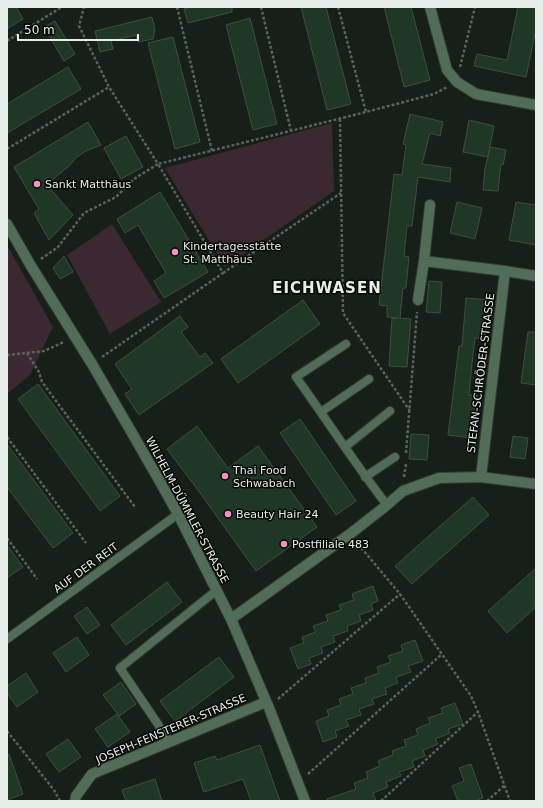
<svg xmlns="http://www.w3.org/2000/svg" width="543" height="808" font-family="'DejaVu Sans',sans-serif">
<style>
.green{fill:#3c2831}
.building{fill:#1e3825;stroke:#414c44}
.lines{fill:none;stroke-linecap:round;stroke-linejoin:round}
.lane-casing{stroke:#333c35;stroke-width:10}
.street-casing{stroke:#333c35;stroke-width:12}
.path{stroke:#59615b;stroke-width:2.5;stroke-dasharray:3 2;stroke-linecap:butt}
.lane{stroke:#516d58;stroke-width:8}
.street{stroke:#516d58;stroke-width:10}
.poi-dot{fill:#fb8fc5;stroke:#050805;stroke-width:1.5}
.labels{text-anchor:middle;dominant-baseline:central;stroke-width:3;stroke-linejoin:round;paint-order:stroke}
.poi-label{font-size:11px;fill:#e7ede8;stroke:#050805;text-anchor:start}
.street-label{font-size:11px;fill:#e7ede8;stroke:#050805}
.district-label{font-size:15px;font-weight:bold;letter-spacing:1px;fill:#e7ede8;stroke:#050805}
</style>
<rect width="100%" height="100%" fill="#161f18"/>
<path class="green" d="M332 123 334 191 225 267 165 168Z
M112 224 161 302 110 334 67 255Z
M7 245 53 327 30 375 7 394Z"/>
<path class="building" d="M7 7H16L23 19 7 29Z
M191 7H232V12L188 23 184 9Z
M301 7H326L351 104 327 110Z
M384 7H411L430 80 404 87Z
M518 7H536V29L526 77 474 66 477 54 507 60Z
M152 17 155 30 153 39 138 42 136 35 111 41 113 49 100 52 95 31Z
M250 18 277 124 253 130 226 25Z
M55 21 75 54 64 61 44 27Z
M173 37 200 142 175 149 148 43Z
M68 67 81 89 7 133V104Z
M410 114 443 122 440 136 430 133 422 164 451 168 450 182 418 177 412 226H407L404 256 409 257 406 288H403L400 318 411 319 407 367 389 366 392 318H398L387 317V306L379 305 394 174 402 175 406 145 403 144Z
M469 120 494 126 488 156 490 147 506 150 503 165 501 164 498 191 483 190 485 168 488 157 463 152Z
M88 122 101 145 86 151 77 157 68 167 59 174 47 185 73 215 49 240 34 213 39 209 14 167Z
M126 136 143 167 121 179 104 148Z
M160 192 208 272 164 298 154 281 166 273 138 225 125 233 117 219Z
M457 202 482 208 475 239 450 233Z
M516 202 536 205V245L509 240Z
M64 256 73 272 60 279 53 268Z
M429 281 442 282 440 313 426 312Z
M466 298 489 300 485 339 475 338 472 363 469 395H477L472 438 448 435 459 346H462Z
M303 300 320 324 238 383 221 359Z
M180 316 188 327 181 332 200 357 205 353 213 363 139 415 125 394 132 389 115 364Z
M528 332H536V385L521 383Z
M38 384 120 496 100 511 18 399Z
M300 419 356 501 336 515 280 433Z
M197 426 228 468 258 446 317 527 256 571 198 490 167 449Z
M411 434 429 435 427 460 409 459Z
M513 436 528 438 525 459 510 457Z
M7 444 73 533 53 548 7 487Z
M473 497 489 515 412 584 395 566Z
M7 545 23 567 7 578Z
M536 568V607L507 633 488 611Z
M167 582 182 602 126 645 111 625Z
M373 586 378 601 371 604 373 610 359 615 361 621 347 626 348 631 333 636 335 642 321 647 323 653 309 658 311 664 298 669 290 648 304 643 302 637 316 632 313 626 328 621 326 615 341 610 339 605 354 600 352 594Z
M87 607 100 625 87 634 74 616Z
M77 637 89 655 66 672 53 653Z
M415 640 423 661 408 666 411 672 396 677 398 683 385 688 387 694 372 699 374 704 359 709 361 715 346 720 349 726 335 731 337 737 323 742 316 721 329 716 327 710 341 705 339 699 353 694 351 688 366 683 365 678 379 673 377 667 391 662 388 656 403 651 401 645Z
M219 657 234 677 175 721 160 701Z
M26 673 38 692 17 707 7 693V686Z
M121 682 136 704 119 716 103 695Z
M455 703 463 724 448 729 450 733 435 739 438 744 423 750 425 756 412 761 414 767 399 772 401 776 386 782 388 787 373 793 376 801H327V799L356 789 354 783 368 778 366 772 380 766 378 761 393 755 392 751 406 746 404 740 418 735 416 729 430 723 428 718 443 713 441 708Z
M117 714 130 732 108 747 95 729Z
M68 739 81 757 59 772 46 754Z
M260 745 280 801H251L243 779 204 792 194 763 215 756 217 760Z
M7 754H9L23 794 7 800Z
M471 764 483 798 475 801H458L452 786 464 781 459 768Z
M155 779 162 801H126L122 790Z"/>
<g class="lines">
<g class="lane-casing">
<path id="lane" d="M346 344 296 377C327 420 355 464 387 505
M321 412 369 379
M345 447 390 411
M365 477 395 457
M7 639 178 514
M170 742 120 668 217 590"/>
</g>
<g class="street-casing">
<path id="street" d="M430 7 447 70 457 82 476 94 536 105
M7 224 31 266 92 364 132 433 163 487 178 514 231 619 269 708 305 801
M424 261 505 271 536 276
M418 300 424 261 430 205
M481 477 505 271
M231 619 350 534 387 505 403 491 439 478 481 477 536 484
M75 801 76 796 92 774 266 702"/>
</g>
<path class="path" d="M177 7 212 151
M261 7 291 131
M338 7 366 112
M7 41 62 7
M460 67 475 7
M340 119 343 313 410 411
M7 149 109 87
M41 259 58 247 84 213 116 197 134 179 158 164 109 87 79 26 84 7
M223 273 341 193
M27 353 39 372 42 382 135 507
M7 355 44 351 64 342
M102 357 223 273 158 164 366 112 434 94 447 87
M7 437 86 543
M406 453 417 312
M404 477 406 464
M7 538 37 579
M358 544 400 594 471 696 478 712 510 801
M278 699 400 594
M7 731 54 790 60 801
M308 774 442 654
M381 801 478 712
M487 801 505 785"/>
<use href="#lane" class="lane"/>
<use href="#street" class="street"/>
</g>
<g class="poi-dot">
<circle cx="37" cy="184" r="4"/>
<circle cx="175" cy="252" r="4"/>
<circle cx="225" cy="476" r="4"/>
<circle cx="228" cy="514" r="4"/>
<circle cx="284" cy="544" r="4"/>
</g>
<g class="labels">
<g class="poi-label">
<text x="45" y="184">Sankt Matthäus</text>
<text x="183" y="246">Kindertagesstätte<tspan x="183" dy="13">St. Matthäus</tspan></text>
<text x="233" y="470">Thai Food<tspan x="233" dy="13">Schwabach</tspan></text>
<text x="236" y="514">Beauty Hair 24</text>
<text x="292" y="544">Postfiliale 483</text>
</g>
<g class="street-label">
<text transform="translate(481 373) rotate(-83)">STEFAN-SCHRÖDER-STRASSE</text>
<text transform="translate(187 510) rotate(62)">WILHELM-DÜMMLER-STRASSE</text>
<text transform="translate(86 568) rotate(-36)">AUF DER REIT</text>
<text transform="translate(171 729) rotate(-23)">JOSEPH-FENSTERER-STRASSE</text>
</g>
<g class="district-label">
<text x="327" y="288">EICHWASEN</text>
</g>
</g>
<rect width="543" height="808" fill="none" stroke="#e7ede8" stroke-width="16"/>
<path d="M18 34v6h120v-6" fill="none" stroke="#e7ede8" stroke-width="2"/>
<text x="24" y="34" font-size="12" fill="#e7ede8" stroke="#050805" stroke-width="3" paint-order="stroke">50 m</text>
</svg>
